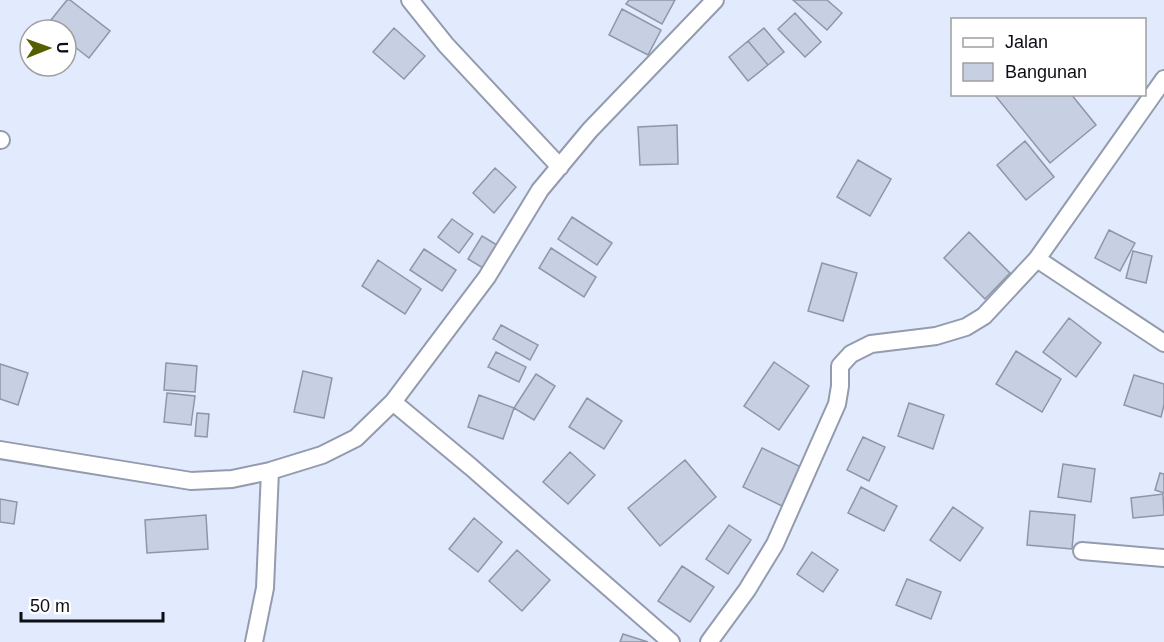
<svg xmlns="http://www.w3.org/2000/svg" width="1164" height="642" font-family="Helvetica,sans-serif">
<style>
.building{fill:#c7cfe3;stroke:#8e96a8;stroke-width:1.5}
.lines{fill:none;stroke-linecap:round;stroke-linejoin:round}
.minor-casing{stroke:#949bae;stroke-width:20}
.minor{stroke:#fff;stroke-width:16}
</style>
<rect width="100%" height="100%" fill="#e2ebfe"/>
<path class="building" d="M67 0H70L110 31 89 58 66 40V30H53L47 25Z
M629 0H675L662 24 626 4Z
M793 0H827L842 13 827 30Z
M622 9 661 30 648 55 609 35Z
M795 13 821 42 805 57 778 29Z
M394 28 425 56 404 79 373 52Z
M764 28 784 52 768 65 748 41Z
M748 41 768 65 748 81 729 57Z
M994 94H1071L1096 125 1050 163Z
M677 125 678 164 640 165 638 127Z
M1025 141 1054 177 1026 200 997 165Z
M858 160 891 179 870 216 837 197Z
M495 168 516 187 494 213 473 193Z
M572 217 612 243 597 265 558 239Z
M452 219 473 234 459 253 438 237Z
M1109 230 1135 243 1120 271 1095 258Z
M969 232 1010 273 985 299 944 258Z
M482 236 502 248 488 271 468 259Z
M551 248 596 277 584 297 539 268Z
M424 249 456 270 442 291 410 270Z
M1133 251 1152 256 1146 283 1126 278Z
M378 260 421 289 405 314 362 286Z
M822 263 857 273 843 321 808 311Z
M1069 318 1101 343 1076 377 1043 352Z
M501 325 538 345 530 360 493 339Z
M1016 351 1061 379 1042 412 996 384Z
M496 352 526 367 519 382 488 367Z
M774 362 809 386 779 430 744 406Z
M166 363 197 366 195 392 164 390Z
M0 364 28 373 18 405 0 399Z
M303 371 332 378 324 418 294 412Z
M536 374 555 386 534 420 514 408Z
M1134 375 1164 384V405L1161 417 1124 405Z
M167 393 195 396 191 425 164 422Z
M479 395 514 408 503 439 468 427Z
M587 398 622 421 604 449 569 427Z
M909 403 944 415 933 449 898 436Z
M197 413 209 414 207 437 195 436Z
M863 437 885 447 869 481 847 470Z
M762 448 801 467 782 506 743 487Z
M570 452 595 475 568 504 543 482Z
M685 460 716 497 660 546 628 508Z
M1063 464 1095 469 1091 502 1058 497Z
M1160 473 1164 474V493L1155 490Z
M861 487 897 506 884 531 848 513Z
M1163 494 1164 515 1133 518 1131 498Z
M0 499 17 502 14 524 0 522Z
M953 507 983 528 960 561 930 540Z
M1030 511 1075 515 1072 549 1027 545Z
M206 515 208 549 147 553 145 520Z
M474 518 502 542 478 572 449 549Z
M729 525 751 540 728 574 706 559Z
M517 550 550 580 522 611 489 581Z
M812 552 838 570 823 592 797 574Z
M682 566 714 587 690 622 658 601Z
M907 579 941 592 931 619 896 605Z
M623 634 648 642H620Z"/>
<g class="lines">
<g class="minor-casing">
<path id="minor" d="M410 0 446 45 560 167
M0 140H1
M1037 259 1164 343
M393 402 471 467 671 642
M0 450 191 481 232 479 270 471 322 455 356 438 393 402 487 277 540 190 590 130 715 0
M1082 551 1164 558
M254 642 265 588 270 471
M709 642 747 590 775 544 837 404 840 386V366L851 354 871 344 936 336 966 327 984 316 1037 259 1164 79"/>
</g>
<use href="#minor" class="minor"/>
</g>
<rect x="951" y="18" width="195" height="78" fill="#ffffff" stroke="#9e9fa1" stroke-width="1.5"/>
<rect x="963" y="38" width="30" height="9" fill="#ffffff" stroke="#9e9fa1" stroke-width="1.5"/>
<text x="1005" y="48" font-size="18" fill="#0c0e15">Jalan</text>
<rect x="963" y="63" width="30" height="18" fill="#c7cfe3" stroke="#9e9fa1" stroke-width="1.5"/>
<text x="1005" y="78" font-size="18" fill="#0c0e15">Bangunan</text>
<g transform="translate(48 48) rotate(89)"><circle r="28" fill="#ffffff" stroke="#9e9fa1" stroke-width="1.5"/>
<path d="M0-4.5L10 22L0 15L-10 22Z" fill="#545f00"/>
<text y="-9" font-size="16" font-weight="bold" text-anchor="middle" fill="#0c0e15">U</text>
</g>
<path d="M21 612v9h142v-9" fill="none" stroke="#0c0e15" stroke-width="3"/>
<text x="30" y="612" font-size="18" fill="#0c0e15" stroke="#ffffff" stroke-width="4.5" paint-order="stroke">50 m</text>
</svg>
